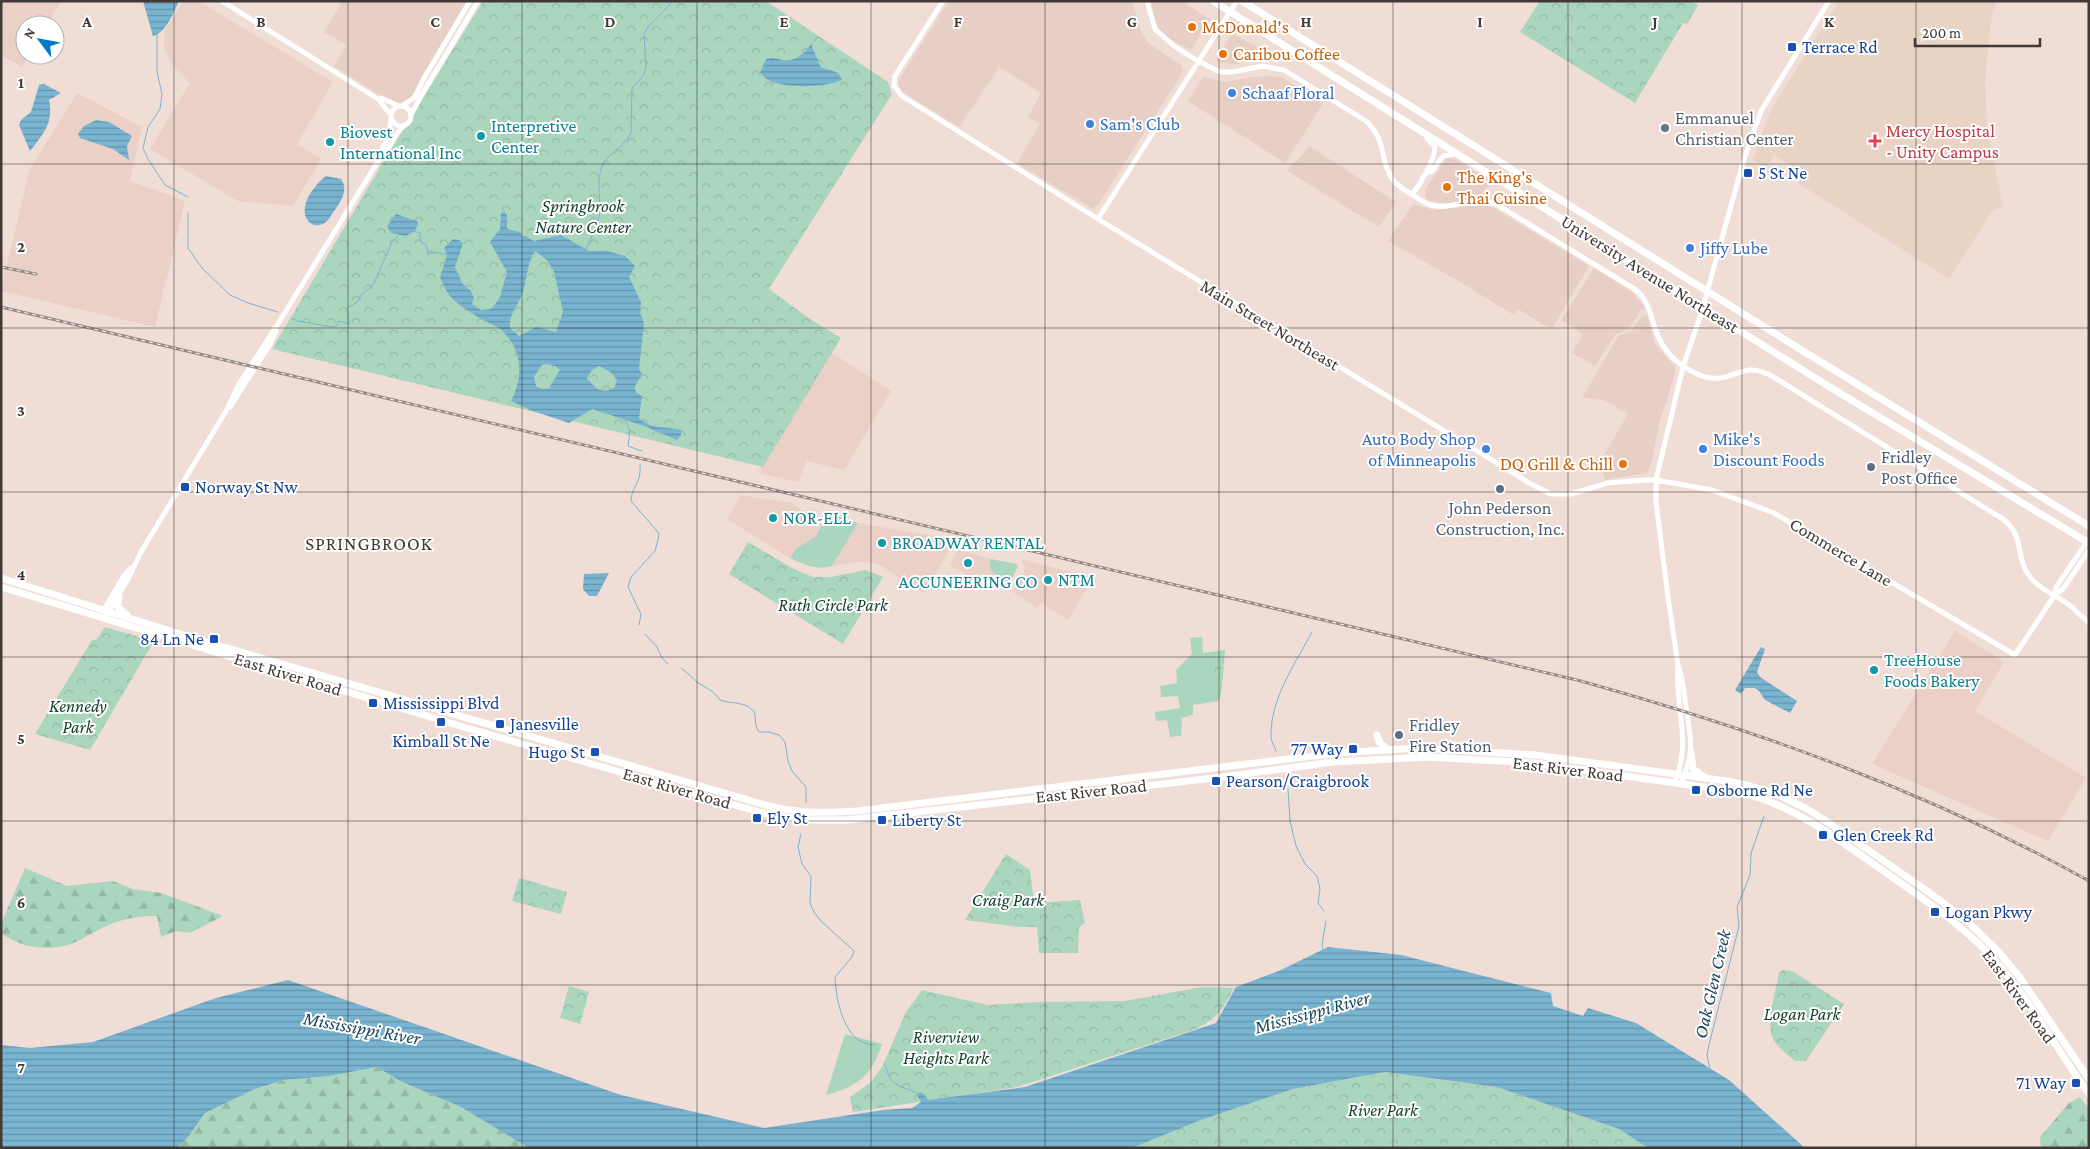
<svg xmlns="http://www.w3.org/2000/svg" width="2090" height="1149" font-family="'Crimson Pro',serif">
<style>
.commercial{fill:#e7cfc5}
.built{fill:#ead0c6}
.medical{fill:#e8d3c5}
.grass{fill:#abd6be}
.forest{fill:url(#forest-firs)}
.park{fill:url(#park-crowns)}
.water{fill:url(#water-rules);fill-rule:evenodd}
.lines{fill:none;stroke-linecap:round;stroke-linejoin:round}
.stream{stroke:#79b4d0;stroke-width:1}
.minor{stroke:#fff;stroke-width:5}
.major{stroke:#fff;stroke-width:7}
.rail-casing{stroke:#978a85;stroke-width:3}
.rail{stroke:#fff;stroke-width:1;stroke-dasharray:4;stroke-linecap:butt}
.grid{fill:none;stroke:#403936;stroke-width:1;stroke-opacity:0.55}
.food-dot{fill:#e8710a;stroke:#fff;stroke-width:2}
.transit-dot{fill:#1a4fb4;stroke:#fff;stroke-width:2}
.shop-dot{fill:#3f7fe0;stroke:#fff;stroke-width:2}
.worship-dot{fill:#6b7280;stroke:#fff;stroke-width:2}
.culture-dot{fill:#0f9aa8;stroke:#fff;stroke-width:2}
.health-dot{fill:#e0444e;stroke:#fff;stroke-width:2}
.service-dot{fill:#5c6f8a;stroke:#fff;stroke-width:2}
.labels{text-anchor:middle;dominant-baseline:central;stroke-width:4;stroke-linejoin:round;paint-order:stroke}
.food-label{font-size:18px;fill:#c56008;stroke:#fff;text-anchor:start}
.transit-label{font-size:18px;fill:#164399;stroke:#fff;text-anchor:start}
.shop-label{font-size:18px;fill:#366cbe;stroke:#fff;text-anchor:start}
.worship-label{font-size:18px;fill:#5b616d;stroke:#fff;text-anchor:start}
.culture-label{font-size:18px;fill:#0d838f;stroke:#fff;text-anchor:start}
.health-label{font-size:18px;fill:#be3a42;stroke:#fff;text-anchor:start}
.park-label{font-size:18px;font-style:italic;fill:#16422d;stroke:#fff}
.street-label{font-size:18px;fill:#403936;stroke:#fff}
.service-label{font-size:18px;fill:#4e5e75;stroke:#fff;text-anchor:start}
.neighbourhood-label{font-size:19px;letter-spacing:1px;fill:#403936;stroke:#fff}
.water-label{font-size:19px;font-style:italic;fill:#17485c;stroke:#fff}
.grid-label{font-size:16px;text-anchor:middle;font-weight:bold;fill:#403936;stroke:#fff;stroke-width:4;stroke-linejoin:round;paint-order:stroke}
</style>
<defs>
<pattern id="forest-firs" width="22" height="20" patternUnits="userSpaceOnUse" patternTransform="scale(1.25)"><rect width="22" height="20" fill="#abd6be"/><path d="M5 1l3.5 6h-7zM16 11l3.5 6h-7z" fill="#94b8a4"/></pattern>
<pattern id="park-crowns" width="20" height="18" patternUnits="userSpaceOnUse" patternTransform="scale(1.25)"><rect width="20" height="18" fill="#abd6be"/><path d="M2 6a3 3 0 1 1 6 0M12 15a3 3 0 1 1 6 0" fill="none" stroke="#94b8a4"/></pattern>
<pattern id="water-rules" width="6" height="5" patternUnits="userSpaceOnUse" patternTransform="scale(1.25)"><rect width="6" height="5" fill="#79b4d0"/><path d="M0 2.5h6" fill="none" stroke="#6593aa"/></pattern>
</defs>
<rect width="100%" height="100%" fill="#f0ddd6"/>
<path class="commercial" d="M340 1H468L403 110 334 66 347 45 324 32 341 4Z
M949 1H1132L1142 34 1150 44 1182 66 1183 72 1098 205 1093 209 1017 163 1040 124 1028 117 1041 93 999 67 959 127 901 91 898 81Z
M1151 1H1182L1210 19 1191 50 1168 38 1161 31 1155 22Z
M1235 35 1267 53 1265 57 1236 64 1219 62 1216 59 1230 37Z
M1274 76 1283 78 1323 104 1285 163 1188 101 1203 77 1225 82 1252 77Z
M1309 146 1396 202 1379 227 1287 171 1291 165 1299 159Z
M1447 158 1454 159 1491 181 1479 198 1448 203 1429 201 1425 196V189Z
M1413 204 1433 210 1487 204 1589 266 1553 327 1549 328 1518 309 1514 315 1460 282 1388 241Z
M1594 268 1632 292 1645 308 1641 310 1629 329 1616 334 1595 366 1572 353 1583 334 1561 320Z
M1643 315H1647L1655 344 1675 367 1674 377 1659 424 1652 461 1647 473 1605 480 1600 462 1628 414 1604 400 1582 398 1619 335 1631 332Z"/>
<path class="built" d="M1 1H61L47 25H25V55H29L22 67 1 55Z
M183 1H198L333 82 297 144 321 159 293 206 238 201 150 149 190 83 171 64 164 45 165 31Z
M77 93 142 127 130 181 185 201 155 327 1 291 29 171Z
M832 353 891 391 844 470 806 461 799 482 758 473Z
M741 495 791 503 822 524 816 536 797 548 790 558 727 519Z
M858 523 934 536 952 547 923 593 880 565 864 561 832 566Z
M961 550 991 559 989 561 991 571 1010 583 1007 589 982 573 976 581 950 565 957 551Z
M1021 559 1090 577V583L1068 620 1041 603 1037 608 1013 592 1022 577 1025 567Z
M1955 631 2004 662 1975 711 2086 778 2048 841 1872 764Z"/>
<path class="medical" d="M1839 1H1996L1991 20 1985 82 1987 126 2003 207 1993 210 1949 279 1798 183 1803 173 1774 155 1766 167 1753 160 1770 111Z"/>
<path class="grass" d="M828 513 858 523 832 566C817 571 803 564 790 558L797 548 816 536Z
M991 559 1016 564 1018 566 1010 583 991 571 989 561Z
M1202 637 1203 653 1225 650 1222 688 1219 701 1193 705V715L1182 718 1181 736 1170 737 1167 720 1156 721 1155 712 1180 708 1178 696 1161 697 1160 686 1177 683 1176 670 1192 654 1190 638Z
M845 1034 882 1044C872 1076 857 1087 826 1095Z"/>
<path class="forest" d="M25 868 67 886 113 881 133 889 161 893 223 916 190 933 176 931 161 937 157 916C141 916 124 918 109 925 96 930 84 939 71 944 48 952 21 948 1 933V924Z
M377 1067 400 1081 459 1106 529 1148H177L188 1137 205 1113 255 1089 284 1080 329 1076Z
M2080 1097 2089 1109V1148H2041L2040 1137 2069 1103Z"/>
<path class="park" d="M483 1H766L888 82 892 94 769 289 807 317 841 338 763 467 272 349 379 169Z
M1540 1H1691L1698 5 1687 24 1683 23 1635 103 1520 32Z
M748 542 792 568 813 577H831L865 570 883 577 843 644 729 574Z
M105 627 154 641 90 750 35 734 92 640H96Z
M1221 666 1222 682 1212 683 1211 667Z
M1006 854 1030 870 1034 903 1080 900 1085 923 1079 927 1078 953H1039L1037 927H1019L965 920Z
M519 878 567 892 561 914 512 901Z
M1782 970 1792 971 1844 1004 1806 1061H1795C1789 1056 1780 1049 1775 1042 1764 1028 1776 990 1779 973Z
M569 986 589 992 580 1024 560 1018Z
M1202 987 1234 988C1222 1010 1219 1017 1196 1029L1017 1087 853 1112 850 1097 870 1083 882 1067 906 1012 922 990 988 1005 1039 1002 1124 1001Z
M1385 1072 1497 1087 1619 1129 1648 1148H1132L1201 1120 1293 1089Z"/>
<path class="water" d="M143 1H179C173 13 167 32 153 36Z
M813 42 812 47 821 67 838 73 842 80C828 87 792 88 776 83 770 82 764 77 760 73L766 59C773 57 775 58 782 60 797 63 805 52 813 42Z
M44 84 61 93 49 100C54 123 43 134 30 151L19 125 21 120 31 112 39 85Z
M96 120 109 122 132 136 127 146 129 160 113 149 80 138 78 134 84 126Z
M326 176 341 179C347 188 344 195 339 204 335 209 332 215 328 220 317 232 302 222 305 207 307 195 317 183 326 176Z
M504 211 507 215V229L520 232 522 236H526L534 241 561 235 589 251H607L625 256 635 266 629 277 641 302 640 313 644 323 639 369 642 374 634 388 637 393 642 396 639 418C651 430 666 426 681 430V435L677 440 644 426 592 409 569 423 533 411 511 401C524 376 523 348 499 328 496 326 492 325 489 323 476 316 461 308 451 297 446 292 443 284 440 277L447 255 444 248 453 239 459 240 463 243 455 267 462 283 471 291 474 298 472 304 481 310 492 309 500 297 507 272 490 242 500 229 501 213ZM535 251 547 260 554 272 563 312 556 332 536 327 519 336 510 328C508 315 519 304 523 292 527 278 527 263 535 251ZM546 364 555 366 560 370 549 388 542 389 536 386 534 377 542 365ZM599 366 609 371 617 379 615 387C603 395 595 389 587 378L592 370Z
M396 214 417 221 418 224 415 231 406 236 391 233 387 226Z
M609 573 597 596H589L583 589 584 574Z
M1761 647 1765 649 1757 672 1760 677 1797 701 1790 713 1765 700 1759 691 1755 688H1745L1741 694 1735 690Z
M1328 947 1401 955 1551 993 1553 1006 1583 1016 1588 1008 1636 1023 1729 1080 1805 1148H1648L1619 1129 1497 1087 1385 1072 1293 1089 1201 1120 1132 1148H529L459 1106 400 1081 377 1067 329 1076 284 1080 255 1089 205 1113 188 1137 177 1148H1V1045L30 1048 93 1042 216 998 288 980 621 1095 764 1128 883 1110 912 1108 921 1102 917 1095 920 1092 925 1095 928 1100 1025 1087 1216 1023 1236 987 1281 970Z"/>
<g class="lines">
<path class="stream" d="M157 33V72L162 94 160 109 148 127 143 148 148 159 165 185 188 197
M188 213V248L202 268 230 295 248 303 278 312
M413 231 420 233V241L426 245 428 253 430 254 435 252 447 255
M586 249C591 238 600 221 600 209 600 195 597 182 601 169 606 153 624 148 631 133L632 88 644 75 646 66 644 35 647 28 673 1
M291 318 298 321 332 327 337 326 339 321 349 324 347 308 357 302 362 294 373 285 392 242 398 236
M625 420 630 431 628 446 642 451
M639 625 641 614 628 587 631 577 655 551 659 535 657 531 631 501C631 487 642 484 640 464
M645 634 657 647 662 658 668 664
M681 668C687 672 691 677 697 682 706 688 713 690 720 700 730 704 747 701 754 712 757 719 753 723 759 732H769L779 735 785 742 788 761 792 771 806 787V802
M1276 751C1275 746 1271 742 1271 737 1270 699 1295 664 1312 632
M1288 789 1290 821 1296 846 1305 864 1317 876 1320 889 1318 903 1324 911
M801 834 798 847 802 864 811 876 810 903 814 912 820 920 854 951 852 957 835 977C836 997 841 1024 856 1038 861 1043 868 1044 875 1045
M1323 950 1322 945 1326 921
M886 1067C891 1089 902 1085 919 1094
M1710 1069 1707 1055 1709 1045 1739 926 1737 907 1750 875 1751 853 1764 816"/>
<path class="minor" d="M222 1 378 99 391 115
M943 1 895 76 894 86 902 96 1098 219 1531 484 1551 494H1571L1608 483 1644 480H1656L1712 490 1774 513 2015 655 2054 596 2063 589 2089 550
M1147 1 1155 29 1174 46 1198 61 1220 72H1232L1263 66 1284 70 1366 121C1388 141 1379 161 1393 180 1397 186 1405 190 1411 194 1417 198 1424 203 1431 205 1453 211 1471 195 1496 204L1636 290C1648 300 1650 313 1655 328 1662 352 1681 369 1705 377 1723 382 1734 372 1750 370 1758 369 1765 373 1772 376L2003 519C2026 538 2014 553 2028 574 2036 587 2052 594 2065 602 2074 608 2081 616 2089 623
M378 99 381 98 399 106
M391 116a10 10 0 1 1 20 0a10 10 0 1 1-20 0Z
M402 106 415 97 424 78 470 1
M411 115 421 96 478 1
M380 158V154L389 134 391 118
M1427 173 1432 171 1443 156 1455 154
M1412 195C1420 184 1435 160 1435 147L1427 138
M1098 219 1237 1
M230 407 269 346 276 331
M2055 596 2056 587 2089 539
M103 611 124 576 131 568
M107 614 128 579 141 552 226 411 239 384 281 319 380 158C391 151 391 135 404 126
M1675 782C1692 739 1675 711 1678 668
M1682 783 1691 753 1690 734 1682 679 1678 665 1668 597 1656 502V480L1683 367 1701 314 1744 159 1761 111 1829 1"/>
<path class="major" d="M1213 1 1828 386 2089 543
M1242 1 1803 351 2089 526
M1 578 196 639 769 806C801 814 824 813 857 811L1338 753 1418 748 1535 755 1727 781 1750 786 1779 795 1809 810 1841 831 1937 898 1970 924 1998 951 2021 979 2089 1079
M1 587 460 726 759 812 798 820H847L1214 778 1333 762 1427 757 1534 763 1739 792C1794 805 1836 838 1882 870 1926 901 1970 929 2005 972 2036 1010 2060 1054 2089 1094
M119 594 118 607 127 615
M1377 735 1380 743 1389 750
M1691 753 1693 769 1703 776"/>
<g class="rail-casing">
<path id="rail" d="M1 267 36 274
M1 307 1581 681C1757 730 1929 792 2089 881"/>
</g>
<use href="#rail" class="rail"/>
</g>
<path class="grid" d="M174 1V1148M348 1V1148M522 1V1148M697 1V1148M871 1V1148M1045 1V1148M1219 1V1148M1393 1V1148M1568 1V1148M1742 1V1148M1916 1V1148M1 164H2089M1 328H2089M1 492H2089M1 657H2089M1 821H2089M1 985H2089"/>
<g class="food-dot">
<circle cx="1192" cy="27" r="5"/>
<circle cx="1223" cy="54" r="5"/>
<circle cx="1447" cy="187" r="5"/>
<circle cx="1623" cy="464" r="5"/>
</g>
<g class="transit-dot">
<rect x="1787" y="42" width="10" height="10" rx="2.5"/>
<rect x="1743" y="168" width="10" height="10" rx="2.5"/>
<rect x="180" y="482" width="10" height="10" rx="2.5"/>
<rect x="209" y="634" width="10" height="10" rx="2.5"/>
<rect x="368" y="698" width="10" height="10" rx="2.5"/>
<rect x="436" y="717" width="10" height="10" rx="2.5"/>
<rect x="495" y="719" width="10" height="10" rx="2.5"/>
<rect x="1348" y="744" width="10" height="10" rx="2.5"/>
<rect x="590" y="747" width="10" height="10" rx="2.5"/>
<rect x="1211" y="776" width="10" height="10" rx="2.5"/>
<rect x="1691" y="785" width="10" height="10" rx="2.5"/>
<rect x="752" y="813" width="10" height="10" rx="2.5"/>
<rect x="877" y="815" width="10" height="10" rx="2.5"/>
<rect x="1818" y="830" width="10" height="10" rx="2.5"/>
<rect x="1930" y="907" width="10" height="10" rx="2.5"/>
<rect x="2071" y="1078" width="10" height="10" rx="2.5"/>
</g>
<g class="shop-dot">
<circle cx="1232" cy="93" r="5"/>
<circle cx="1090" cy="124" r="5"/>
<circle cx="1690" cy="248" r="5"/>
<circle cx="1486" cy="449" r="5"/>
<circle cx="1703" cy="449" r="5"/>
</g>
<circle class="worship-dot" cx="1665" cy="128" r="5"/>
<g class="culture-dot">
<circle cx="481" cy="136" r="5"/>
<circle cx="330" cy="142" r="5"/>
<circle cx="773" cy="518" r="5"/>
<circle cx="882" cy="543" r="5"/>
<circle cx="968" cy="563" r="5"/>
<circle cx="1048" cy="580" r="5"/>
<circle cx="1874" cy="670" r="5"/>
</g>
<path class="health-dot" d="M1872.5 133.5h5v5h5v5h-5v5h-5v-5h-5v-5h5z"/>
<g class="service-dot">
<circle cx="1871" cy="467" r="5"/>
<circle cx="1500" cy="489" r="5"/>
<circle cx="1399" cy="735" r="5"/>
</g>
<g class="labels">
<g class="food-label">
<text x="1202" y="27">McDonald's</text>
<text x="1233" y="54">Caribou Coffee</text>
<text x="1457" y="177">The King's<tspan x="1457" dy="21">Thai Cuisine</tspan></text>
<text x="1613" y="464" text-anchor="end">DQ Grill &amp; Chill</text>
</g>
<g class="transit-label">
<text x="1802" y="47">Terrace Rd</text>
<text x="1758" y="173">5 St Ne</text>
<text x="195" y="487">Norway St Nw</text>
<text x="204" y="639" text-anchor="end">84 Ln Ne</text>
<text x="383" y="703">Mississippi Blvd</text>
<text x="510" y="724">Janesville</text>
<text x="441" y="741" text-anchor="middle">Kimball St Ne</text>
<text x="1343" y="749" text-anchor="end">77 Way</text>
<text x="585" y="752" text-anchor="end">Hugo St</text>
<text x="1226" y="781">Pearson/Craigbrook</text>
<text x="1706" y="790">Osborne Rd Ne</text>
<text x="767" y="818">Ely St</text>
<text x="892" y="820">Liberty St</text>
<text x="1833" y="835">Glen Creek Rd</text>
<text x="1945" y="912">Logan Pkwy</text>
<text x="2066" y="1083" text-anchor="end">71 Way</text>
</g>
<g class="shop-label">
<text x="1242" y="93">Schaaf Floral</text>
<text x="1100" y="124">Sam's Club</text>
<text x="1700" y="248">Jiffy Lube</text>
<text x="1476" y="439" text-anchor="end">Auto Body Shop<tspan x="1476" dy="21">of Minneapolis</tspan></text>
<text x="1713" y="439">Mike's<tspan x="1713" dy="21">Discount Foods</tspan></text>
</g>
<g class="worship-label">
<text x="1675" y="118">Emmanuel<tspan x="1675" dy="21">Christian Center</tspan></text>
</g>
<g class="culture-label">
<text x="491" y="126">Interpretive<tspan x="491" dy="21">Center</tspan></text>
<text x="340" y="132">Biovest<tspan x="340" dy="21">International Inc</tspan></text>
<text x="783" y="518">NOR-ELL</text>
<text x="892" y="543">BROADWAY RENTAL</text>
<text x="1058" y="580">NTM</text>
<text x="968" y="582" text-anchor="middle">ACCUNEERING CO</text>
<text x="1884" y="660">TreeHouse<tspan x="1884" dy="21">Foods Bakery</tspan></text>
</g>
<g class="health-label">
<text x="1886" y="131">Mercy Hospital<tspan x="1886" dy="21">- Unity Campus</tspan></text>
</g>
<g class="park-label">
<text x="583" y="206">Springbrook<tspan x="583" dy="21">Nature Center</tspan></text>
<text x="833" y="605">Ruth Circle Park</text>
<text x="78" y="706">Kennedy<tspan x="78" dy="21">Park</tspan></text>
<text x="1008" y="900">Craig Park</text>
<text x="1802" y="1014">Logan Park</text>
<text x="946" y="1037">Riverview<tspan x="946" dy="21">Heights Park</tspan></text>
<text x="1383" y="1110">River Park</text>
</g>
<g class="street-label">
<text transform="translate(1650 274) rotate(32)">University Avenue Northeast</text>
<text transform="translate(1270 325) rotate(31)">Main Street Northeast</text>
<text transform="translate(1841 552) rotate(31)">Commerce Lane</text>
<text transform="translate(288 674) rotate(17)">East River Road</text>
<text transform="translate(1568 769) rotate(7)">East River Road</text>
<text transform="translate(677 788) rotate(16)">East River Road</text>
<text transform="translate(1091 791) rotate(-6)">East River Road</text>
<text transform="translate(2019 996) rotate(54)">East River Road</text>
</g>
<g class="service-label">
<text x="1881" y="457">Fridley<tspan x="1881" dy="21">Post Office</tspan></text>
<text x="1500" y="508" text-anchor="middle">John Pederson<tspan x="1500" dy="21">Construction, Inc.</tspan></text>
<text x="1409" y="725">Fridley<tspan x="1409" dy="21">Fire Station</tspan></text>
</g>
<g class="neighbourhood-label">
<text x="369" y="543">SPRINGBROOK</text>
</g>
<g class="water-label">
<text transform="translate(1712 984) rotate(-77)">Oak Glen Creek</text>
<text transform="translate(1312 1012) rotate(-15)">Mississippi River</text>
<text transform="translate(362 1028) rotate(10)">Mississippi River</text>
</g>
</g>
<g class="grid-label">
<text x="87" y="27">A</text>
<text x="261" y="27">B</text>
<text x="435" y="27">C</text>
<text x="610" y="27">D</text>
<text x="784" y="27">E</text>
<text x="958" y="27">F</text>
<text x="1132" y="27">G</text>
<text x="1306" y="27">H</text>
<text x="1480" y="27">I</text>
<text x="1655" y="27">J</text>
<text x="1829" y="27">K</text>
<text x="21" y="88">1</text>
<text x="21" y="252">2</text>
<text x="21" y="416">3</text>
<text x="21" y="580">4</text>
<text x="21" y="744">5</text>
<text x="21" y="908">6</text>
<text x="21" y="1073">7</text>
</g>
<rect width="2090" height="1149" fill="none" stroke="#403936" stroke-width="5"/>
<g transform="translate(40 40) rotate(302)"><circle r="24" fill="#ffffff" stroke="#b3b0af"/>
<path d="M0-4L9 19L0 12L-9 19Z" fill="#007bc4"/>
<text y="-8" font-size="14" font-weight="bold" text-anchor="middle" fill="#403936">N</text>
</g>
<path d="M1915 38v8h125v-8" fill="none" stroke="#403936" stroke-width="2.5"/>
<text x="1922" y="38" font-size="15" fill="#403936" stroke="#ffffff" stroke-width="4" paint-order="stroke">200 m</text>
</svg>
